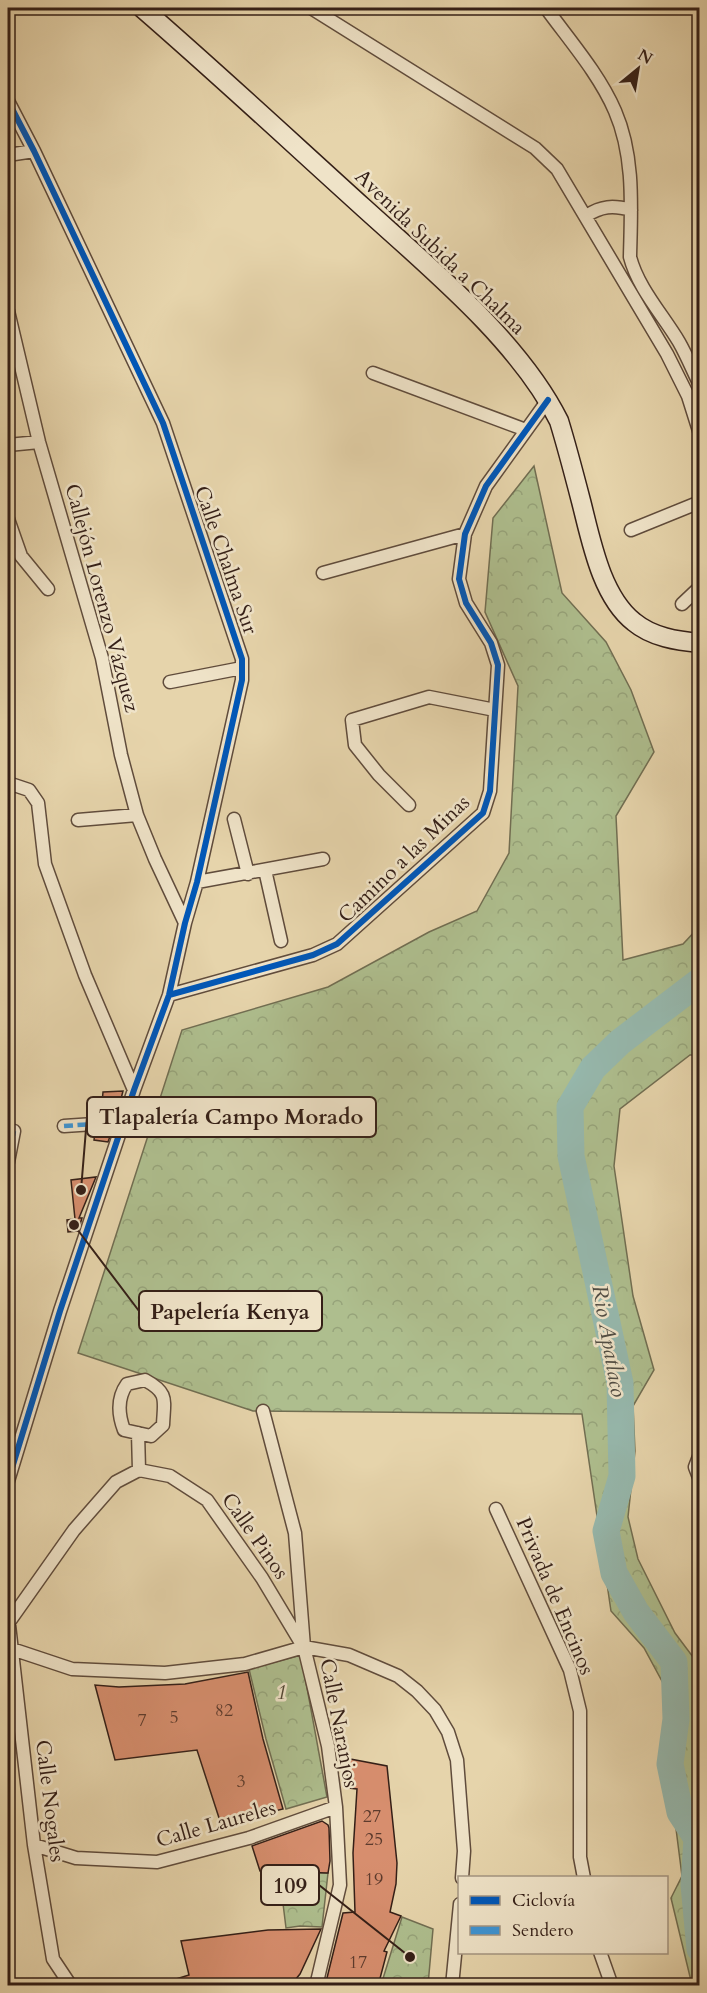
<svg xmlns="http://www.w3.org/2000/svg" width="707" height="1993" font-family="Cardo,serif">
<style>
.forest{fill:url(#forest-crowns);stroke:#716e52;stroke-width:1.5}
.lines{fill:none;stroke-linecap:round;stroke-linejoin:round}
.river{stroke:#96b8ad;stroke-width:27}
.building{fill:#d78e6e;stroke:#341f17;stroke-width:1.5}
.street-casing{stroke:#604c3c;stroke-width:15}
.secondary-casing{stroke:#341f17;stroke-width:21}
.street{stroke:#efe3c8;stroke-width:12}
.secondary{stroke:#efe3c8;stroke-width:18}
.quiet{stroke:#3d94d4;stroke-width:4.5;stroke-dasharray:9 4.5;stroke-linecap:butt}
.cycleway-casing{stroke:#efe3c8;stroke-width:10}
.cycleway{stroke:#0057b8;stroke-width:6}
.labels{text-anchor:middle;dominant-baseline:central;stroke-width:5;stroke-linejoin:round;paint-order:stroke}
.number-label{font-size:18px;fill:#5d3b2d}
.street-label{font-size:21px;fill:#341f17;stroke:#efe3c8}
.park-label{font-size:21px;font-style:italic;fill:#524735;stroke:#efe3c8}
.water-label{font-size:22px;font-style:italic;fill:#514d44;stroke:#efe3c8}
.leader{fill:none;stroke:#341f17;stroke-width:2}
.callout-dot{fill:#341f17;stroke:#efe3c8;stroke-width:2}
.callout{fill:#efe3c8;stroke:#341f17;stroke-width:2}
.callout-label{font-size:22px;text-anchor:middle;font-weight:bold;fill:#341f17}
</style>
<defs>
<pattern id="forest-crowns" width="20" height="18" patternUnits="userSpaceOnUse" patternTransform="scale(1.5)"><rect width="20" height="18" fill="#aebe8e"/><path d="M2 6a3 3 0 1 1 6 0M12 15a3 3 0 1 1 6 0" fill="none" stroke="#96a37a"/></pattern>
</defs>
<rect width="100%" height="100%" fill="#e6d4ab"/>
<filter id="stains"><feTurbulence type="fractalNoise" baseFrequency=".00333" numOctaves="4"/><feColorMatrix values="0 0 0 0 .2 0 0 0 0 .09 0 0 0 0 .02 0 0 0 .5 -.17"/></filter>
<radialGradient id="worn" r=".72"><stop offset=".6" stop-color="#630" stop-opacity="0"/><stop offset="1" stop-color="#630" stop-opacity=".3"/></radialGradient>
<path class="forest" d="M534 466 562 593 606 642 631 690 654 752 616 816 623 960 683 944 699 927V1055H690L620 1109 614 1166 633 1296 654 1370 633 1406 635 1451 628 1517 638 1559 675 1633 699 1665V1985H692L671 1898 682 1876 665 1742 664 1685 644 1648 611 1611 582 1414 253 1411 78 1353 182 1030 328 987 429 932 477 911 509 853 518 686 485 612 493 518Z
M301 1655 327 1797 286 1809 266 1739 249 1669Z
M279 1871 328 1873 322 1927 300 1926 286 1928Z
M402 1917 433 1929 428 1985H381Z"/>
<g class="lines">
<path class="river" d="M700 981 620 1042 593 1068 570 1107 571 1156 620 1383 622 1476 606 1531 614 1573 636 1612 674 1662 676 1719 670 1764 680 1812 697 1838 694 1885 700 1949"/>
</g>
<path class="building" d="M123 1091 117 1114 101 1115 103 1092Z
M112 1131 108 1142 94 1140 95 1132Z
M96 1177 79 1218H82L78 1231 68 1232 67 1220 75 1219 71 1180Z
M248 1672 263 1739 283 1809 221 1824 197 1750 115 1760 95 1685 119 1687 185 1684Z
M345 1758 387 1766 397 1863 396 1884 390 1912 401 1916 384 1951 387 1952 378 1986H325L343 1913 355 1912 353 1853 357 1789 349 1788Z
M322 1821 328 1825 329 1828 330 1861 328 1873 260 1871 252 1846Z
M321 1929 300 1974 290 1986H164L163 1983 189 1975 181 1941 268 1930Z"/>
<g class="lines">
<g class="street-casing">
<path id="street" d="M311 8 535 148 557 169 667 354 688 396 700 434
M546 8C570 41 599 74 615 111 635 157 631 209 630 257 638 288 663 315 679 342 687 356 693 371 700 385
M8 101 34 151 163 423 242 659V680L197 882 185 923 169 995 134 1090 60 1311 8 1481
M8 155 34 151
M586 216C601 206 613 205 631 210
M8 311 39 442 102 658 121 755 137 815 155 859 185 923
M373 373 526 430
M8 445 39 442
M8 519 21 556 48 589
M631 530 700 502
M323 573 465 534
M682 604 700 587
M170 682 242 668
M8 783 29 790 38 803 45 864 85 975 134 1090
M409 805 379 775 355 745 352 720 429 697 495 710
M234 819 248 874
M78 820 137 815
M265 870 281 941
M197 882 323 859
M169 995 313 955 337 944 483 813 490 791 498 665 491 643 466 603 459 579 465 534 486 486 548 400
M64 1126 124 1122
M8 1162 14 1131
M145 1380C169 1393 164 1400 163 1425L151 1436 124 1430C118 1414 117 1398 127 1384Z
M263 1411 295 1533 304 1647 328 1746 336 1807 340 1885 316 1986
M138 1433 139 1470
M700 1454 695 1467 700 1480
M496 1509 570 1670 580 1711V1857L584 1878
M8 1616 34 1845 53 1959 71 1986
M9 1622 74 1530 116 1482 139 1470 170 1476 207 1500 262 1578 301 1643
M12 1649 72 1669 165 1673 245 1664 304 1647 349 1655 398 1676 417 1691 435 1710 448 1732 457 1760 464 1851 462 1878
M34 1845 76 1858 157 1862 249 1838 336 1807
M600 1952 612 1986
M452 1986 460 1904"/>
</g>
<g class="secondary-casing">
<path id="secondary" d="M142 8C217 73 290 141 364 208 429 267 520 342 559 421 567 447 574 474 581 501 591 540 601 596 634 622 652 637 677 641 700 643"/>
</g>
<use href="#street" class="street"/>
<use href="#secondary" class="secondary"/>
<path class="quiet" d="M64 1126 124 1122
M8 1162 14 1131"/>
<g class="cycleway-casing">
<path id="cycleway" d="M8 101 34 151 163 423 242 659V680L197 882 185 923 169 995 134 1090 60 1311 8 1481
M169 995 313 955 337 944 483 813 490 791 498 665 491 643 466 603 459 579 465 534 486 486 548 400"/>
</g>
<use href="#cycleway" class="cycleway"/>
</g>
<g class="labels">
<g class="number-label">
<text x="224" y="1710">82</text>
<text x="174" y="1717">5</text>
<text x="142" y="1720">7</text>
<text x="241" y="1781">3</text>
<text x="372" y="1816">27</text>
<text x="374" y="1839">25</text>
<text x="374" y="1879">19</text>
<text x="358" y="1962">17</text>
</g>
<g class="street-label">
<text transform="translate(440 252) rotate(44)">Avenida Subida a Chalma</text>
<text transform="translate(226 560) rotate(71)">Calle Chalma Sur</text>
<text transform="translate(102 598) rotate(75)">Callejón Lorenzo Vázquez</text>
<text transform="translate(404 859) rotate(-44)">Camino a las Minas</text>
<text transform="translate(255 1536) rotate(55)">Calle Pinos</text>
<text transform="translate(555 1596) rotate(67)">Privada de Encinos</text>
<text transform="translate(339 1723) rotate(79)">Calle Naranjos</text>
<text transform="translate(50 1801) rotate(83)">Calle Nogales</text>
<text transform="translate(216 1824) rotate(-16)">Calle Laureles</text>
</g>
<g class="park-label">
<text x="281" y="1692">1</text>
</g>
<g class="water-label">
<text transform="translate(609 1341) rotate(80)">Rio Apatlaco</text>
</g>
</g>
<path class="leader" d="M81 1190L87 1117M74 1225L139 1311M410 1957L319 1885"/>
<g class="callout-dot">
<circle cx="81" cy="1190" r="6"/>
<circle cx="74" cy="1225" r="6"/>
<circle cx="410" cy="1957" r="6"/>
</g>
<g class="callout">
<rect x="87" y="1097" width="289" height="40" rx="6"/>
<rect x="139" y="1291" width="183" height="40" rx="6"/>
<rect x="261" y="1865" width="58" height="40" rx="6"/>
</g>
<g class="callout-label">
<text x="231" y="1124">Tlapalería Campo Morado</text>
<text x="230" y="1319">Papelería Kenya</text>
<text x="290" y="1893">109</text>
</g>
<rect width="707" height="1993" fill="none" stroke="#e6d4ab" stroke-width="30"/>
<rect x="9" y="9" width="689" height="1975" fill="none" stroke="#341f17" stroke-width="3"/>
<rect x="15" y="15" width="677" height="1963" fill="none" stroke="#341f17" stroke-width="1.5"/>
<rect x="458" y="1876" width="210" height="78" fill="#efe3c8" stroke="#a49581" stroke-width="1.5"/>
<rect x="470" y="1896" width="30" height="9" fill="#0057b8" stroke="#a49581" stroke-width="1.5"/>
<text x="512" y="1906" font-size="18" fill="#341f17">Ciclovía</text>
<rect x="470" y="1926" width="30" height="9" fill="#3d94d4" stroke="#a49581" stroke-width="1.5"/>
<text x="512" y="1936" font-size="18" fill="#341f17">Sendero</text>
<g transform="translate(638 69) rotate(30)" stroke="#efe3c8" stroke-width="4.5" paint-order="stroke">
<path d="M0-4.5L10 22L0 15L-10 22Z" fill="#341f17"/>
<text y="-9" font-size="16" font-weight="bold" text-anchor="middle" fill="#341f17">N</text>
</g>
<rect width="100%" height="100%" filter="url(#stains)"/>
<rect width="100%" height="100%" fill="url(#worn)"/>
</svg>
